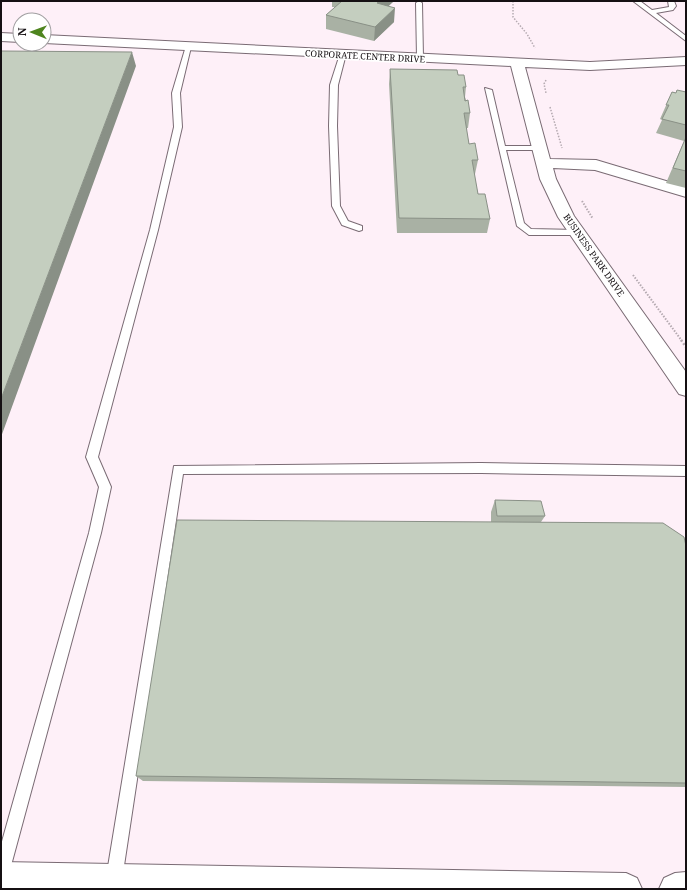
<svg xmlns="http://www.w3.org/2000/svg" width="687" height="890" font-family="'Noto Serif',serif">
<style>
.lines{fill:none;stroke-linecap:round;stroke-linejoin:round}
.lane-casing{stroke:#7a6b74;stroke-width:2}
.street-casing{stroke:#7a6b74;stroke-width:2}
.path-far2{stroke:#b5aab1;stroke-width:1.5;stroke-dasharray:1.5 1.5;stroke-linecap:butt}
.path-far1{stroke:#b5aab1;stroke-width:2;stroke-dasharray:1.5 1.5;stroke-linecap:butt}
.path{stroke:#b5aab1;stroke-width:2.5;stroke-dasharray:2 2;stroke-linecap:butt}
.lane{fill:#fff;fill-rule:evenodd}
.street{fill:#fff;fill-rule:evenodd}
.wall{fill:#a9b1a4}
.shaded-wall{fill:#899086}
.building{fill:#c4cebf;stroke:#899086}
.labels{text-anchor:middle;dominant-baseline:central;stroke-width:3.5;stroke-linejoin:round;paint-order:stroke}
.far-street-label{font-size:9px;fill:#151013;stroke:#fff}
</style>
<rect width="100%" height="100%" fill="#fef0f8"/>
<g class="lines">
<g class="lane-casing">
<path id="lane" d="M419 1 422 3 423 58 420 60 417 58 416 3Z
M633 1H640L652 10 669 7 668 1H674L676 6 673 10 656 13 686 36V41Z
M186 46 191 47 180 93 182 127 158 230 98 457 111 487 101 533 9 873 7 879 1 881V845L89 533 99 487 86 457 150 230 174 127 172 93Z
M343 52 346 54 338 85 337 126 340 206 348 221 362 226V230L359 231 342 225 332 206 329 126 330 85 340 54Z
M485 88 492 90 505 146H540L544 148 540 150H506L524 223 531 229 577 230 581 233 580 235H529L517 226Z
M481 463 686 466V476L481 473 183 474 122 879 123 889H107L106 879 174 466Z"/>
</g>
<g class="street-casing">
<path id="street" d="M1 33 20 34V42L1 41Z
M44 35 590 62 686 57V65L590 70 525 67 550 159 596 160 686 187V197L595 170 553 168 556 179 574 216 686 372V396L679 394 558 217 540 179 511 66 44 43Z
M1 862 626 873 637 878 642 889H1Z
M686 872V889H659L664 878 675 873Z"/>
</g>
<path class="path-far2" d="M513 1V17L527 34 535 48
M546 80 544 84 546 93
M550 107 562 148"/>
<path class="path-far1" d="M582 201 593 219
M633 275 682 341"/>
<path class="path" d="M681 340 686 347"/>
<use href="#lane" class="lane"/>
<use href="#street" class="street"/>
</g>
<path class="wall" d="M332 1H394L388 6 394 22 374 41 326 29V15L335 7H332Z
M390 69 458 75 466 87 465 97 470 113 468 128H466L469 144 478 160 475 174H474L478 194 490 219 487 233H397L389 84Z
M672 92 676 93 686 92V188L666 183 684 141 656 133 662 120 660 119Z
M495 500 545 516 541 522 686 546V787L143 781 136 776 491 522V512Z"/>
<path class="shaded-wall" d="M380 1H394L377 17V3Z
M395 8 394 22 374 41 375 27Z
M132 52 136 66 1 437V399Z"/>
<path class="building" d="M342 1H380L377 3 395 8 375 27 326 15Z
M1 51 132 52 1 399Z
M390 69 457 70 458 75H464L466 87H463L465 101 468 100 470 113H464L469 144 475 143 478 160H472L478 194H485L490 219 399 218Z
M677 90 686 92V125L662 119 669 105H666L672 92 676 93Z
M686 137V171L673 168Z
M495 500 541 501 545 516H497Z
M177 520 663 523 684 537 686 546V783L136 776Z"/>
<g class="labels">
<g class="far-street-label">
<text transform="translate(365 56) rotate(3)">CORPORATE CENTER DRIVE</text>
<text transform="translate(594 255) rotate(55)">BUSINESS PARK DRIVE</text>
</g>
</g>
<rect width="687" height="890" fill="none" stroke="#151013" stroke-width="4"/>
<g transform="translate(32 32) rotate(271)"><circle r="19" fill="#ffffff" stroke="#a19fa1"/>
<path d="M0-3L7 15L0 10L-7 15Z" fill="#4e851e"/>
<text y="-6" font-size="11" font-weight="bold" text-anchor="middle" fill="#151013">N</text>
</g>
</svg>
